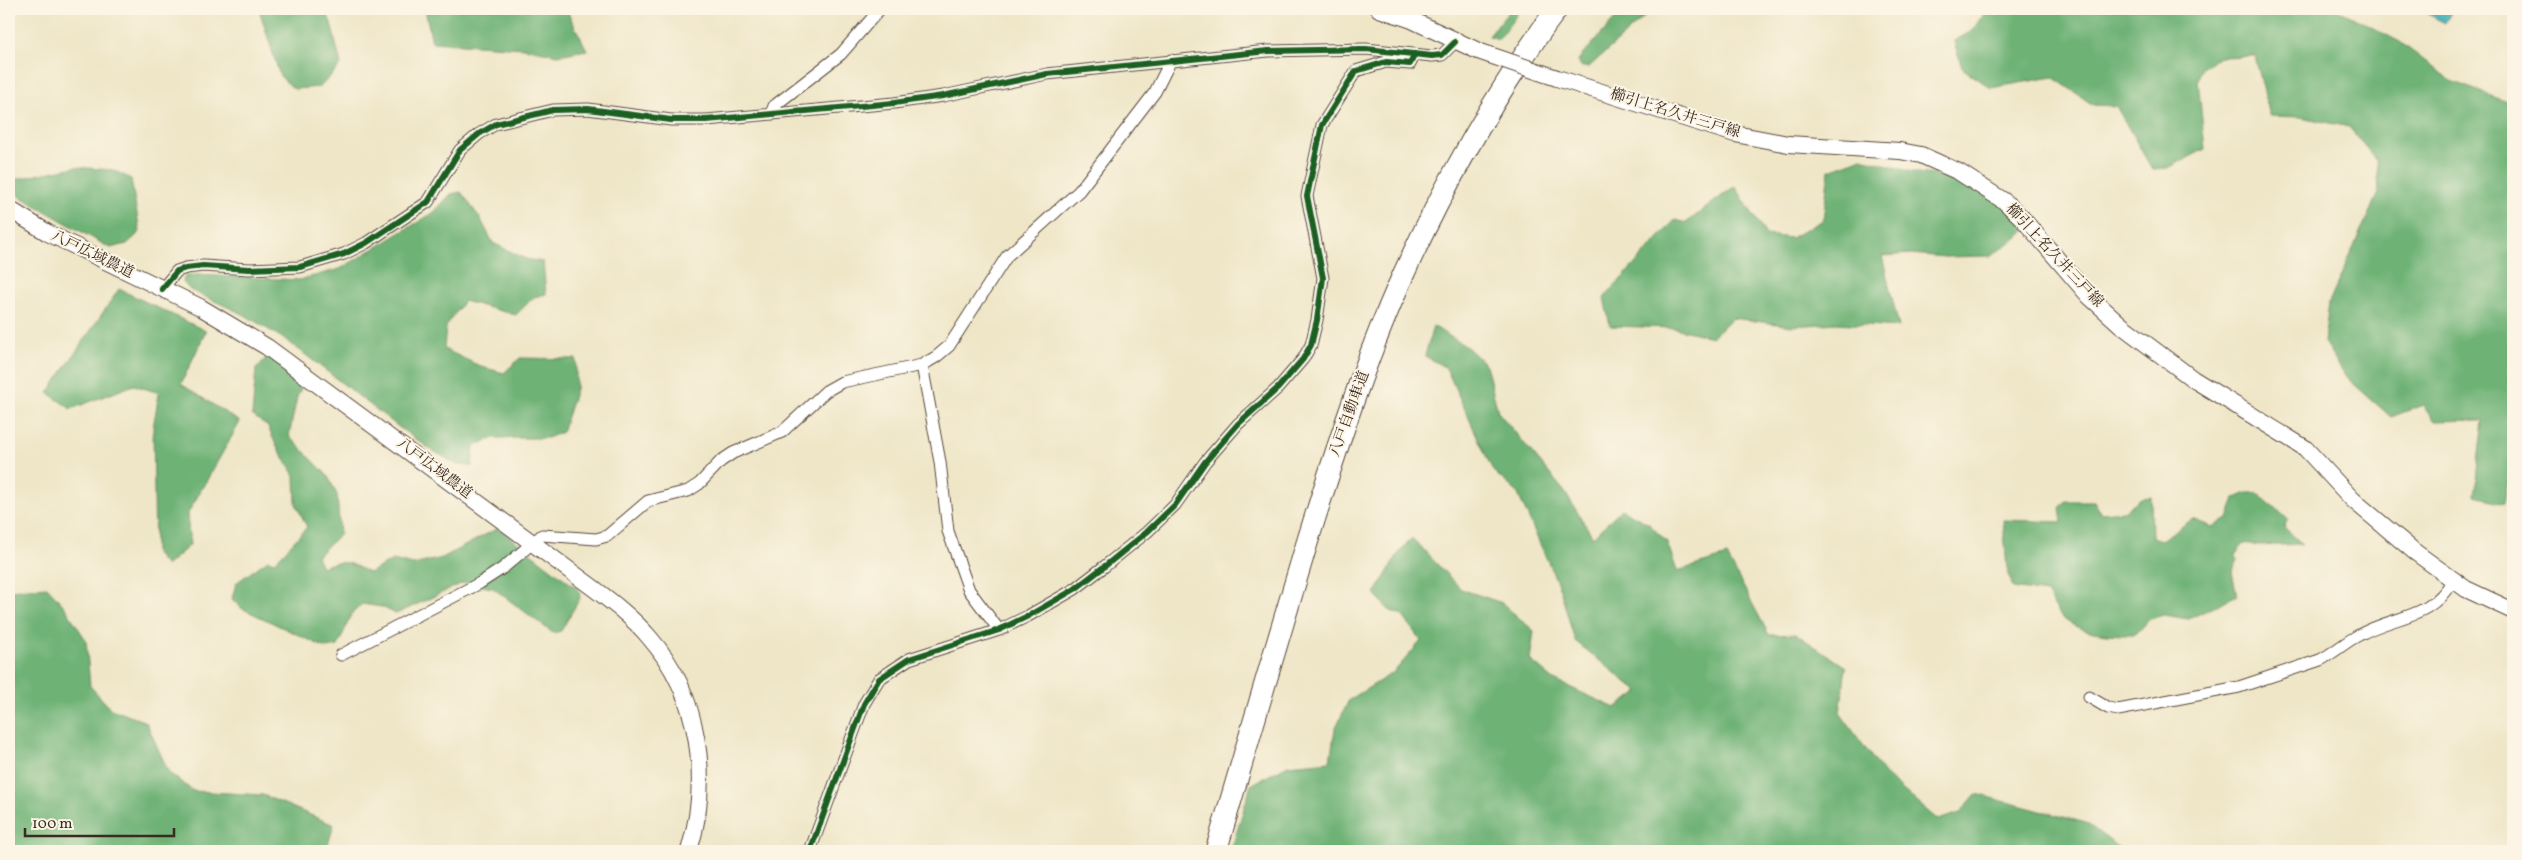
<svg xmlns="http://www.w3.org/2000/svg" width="2522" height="860" font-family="Vollkorn,'Noto Serif JP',serif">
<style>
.forest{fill:#6eb276;stroke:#546e4a}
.water{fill:#3fb0b6;stroke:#3d6d6a}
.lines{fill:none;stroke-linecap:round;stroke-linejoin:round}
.street-casing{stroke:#564638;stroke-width:13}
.secondary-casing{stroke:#564638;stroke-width:18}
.highway-casing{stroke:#564638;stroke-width:23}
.street{stroke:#fff;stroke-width:11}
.secondary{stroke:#fff;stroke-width:16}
.highway{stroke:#fff;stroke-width:21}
.secondary-bridge-casing{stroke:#564638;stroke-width:18;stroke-linecap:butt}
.secondary-bridge{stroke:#fff;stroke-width:16}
.cycleway-casing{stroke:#fcf5e5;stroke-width:9}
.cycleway{stroke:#1b5e20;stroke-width:6}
.labels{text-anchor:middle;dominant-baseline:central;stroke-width:4;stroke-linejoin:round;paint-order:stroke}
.street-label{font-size:15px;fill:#3b2a1e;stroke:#fcf5e5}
</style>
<rect width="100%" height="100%" fill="#fcf5e5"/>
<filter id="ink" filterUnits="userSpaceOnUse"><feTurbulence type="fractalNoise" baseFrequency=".02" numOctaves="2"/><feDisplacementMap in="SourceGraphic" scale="10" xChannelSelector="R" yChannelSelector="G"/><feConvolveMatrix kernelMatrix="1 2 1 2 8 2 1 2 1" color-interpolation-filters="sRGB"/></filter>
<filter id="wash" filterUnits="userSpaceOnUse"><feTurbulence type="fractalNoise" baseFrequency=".0096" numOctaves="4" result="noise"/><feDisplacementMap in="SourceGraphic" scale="20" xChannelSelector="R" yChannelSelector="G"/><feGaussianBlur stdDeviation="1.12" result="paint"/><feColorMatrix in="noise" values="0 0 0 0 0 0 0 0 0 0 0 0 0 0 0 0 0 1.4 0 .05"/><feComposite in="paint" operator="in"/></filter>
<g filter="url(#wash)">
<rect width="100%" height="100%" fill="#efe6c8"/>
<path class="forest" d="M259 9H325L331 23 341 65 320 87 294 89 280 76Z
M425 9H566L587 50 558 55 523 48 432 42Z
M1511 9H1521L1499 39 1489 36Z
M1624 9H1653L1589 67H1582L1577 61Z
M1987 9H2337L2400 42 2451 81 2513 104V452L2504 503 2474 496 2483 420 2435 421 2423 405 2391 417 2347 378 2324 342 2329 302 2379 191 2377 161 2349 127 2302 117 2270 116 2255 56 2220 57 2201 68 2198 80 2205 149 2168 168 2152 169 2116 106 2093 105 2053 77 1991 88 1962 68 1954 41 1974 30Z
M1862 158 1917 173 1961 177 2033 220 2022 234 1991 256 1945 257 1911 254 1882 256 1899 327 1837 323 1792 326 1732 318 1712 337 1674 328 1610 326 1604 298 1675 220 1686 223 1735 186 1766 235 1791 238 1823 220 1829 170Z
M75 167 113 170 131 179 140 232 127 244 110 248 19 196 12 180Z
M461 192 480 218 493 243 526 259 543 262 546 294 534 297 516 315 464 301 446 326 444 349 482 367 504 373 520 358 576 359V389L562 432 548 438H494L474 446 472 466 458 465 430 449 400 428 289 342 243 314 190 290 183 282 185 275H199L299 280 340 269 433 213 451 194Z
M119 289 206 331 181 384 240 422 187 515 190 545 166 566 155 553 153 428 159 393 134 385 71 409 48 393Z
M1433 326 1467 347 1486 365 1498 412 1564 491 1593 537 1621 509 1649 524 1667 542 1677 571 1727 556 1769 635 1796 634 1846 667 1840 713 1884 774 1938 820 1960 813 1976 794 2086 823 2121 849 2119 851H1231L1251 785 1288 765 1330 761 1335 729 1349 700 1394 672 1421 641 1402 615 1389 610 1375 594 1398 554 1412 538 1461 589 1502 603 1534 631 1530 660 1554 680 1615 708 1639 692 1575 641 1560 589 1517 492 1493 471 1446 368 1425 356Z
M268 356 304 382 297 397 289 436 328 476 337 495 340 534 317 556 322 567C343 559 349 562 369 573L393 560 413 565 442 558 498 528 579 590 580 598 561 631 553 633 493 588 463 583 396 614 382 607 362 604 351 615 338 646 326 648 241 608 232 599 236 583 268 560 275 562 307 527 296 504 295 476 276 445 268 427 252 415 256 369Z
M2247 493H2257L2288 519 2284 527 2302 544 2256 546 2244 544 2235 555 2238 560 2232 572 2237 595 2189 619 2163 615 2148 620 2134 635C2113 635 2081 634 2064 619 2057 613 2052 600 2047 593L2013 588 2007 568 2003 520 2062 522 2060 508 2066 501H2094L2101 513 2124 511 2141 498 2151 497 2152 537 2161 540 2193 519 2213 527 2228 519 2235 498Z
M47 587 64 606 86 640 90 686 111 709 146 722 169 773 193 791 263 795 334 825 326 851H9V590Z"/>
<path class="water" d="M2418 9H2453L2445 23Z"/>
</g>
<g filter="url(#ink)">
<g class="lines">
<g class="street-casing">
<path id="street" d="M771 114 774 106 841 54 880 9
M162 289 177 271 186 268 203 266 249 269 300 267 344 254 366 243 428 202 460 150 479 134 496 124 553 110 588 109 671 120H706L894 103 943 96 1047 74 1268 51 1366 49 1432 56 1442 55 1455 42
M922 365 940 462 948 531 969 590 999 630
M341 655 480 583 503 568 542 535 596 539 607 536 648 501 688 491 699 484 721 461 733 453 782 432 826 391 842 382 922 365 936 357 949 346 1007 256 1079 191 1155 92 1171 60
M2089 697 2108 708 2118 710 2239 687 2320 660C2334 653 2345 642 2359 635 2396 614 2429 621 2453 580
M810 851 864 704 879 679 909 659 999 630 1028 616 1075 589 1105 566 1147 532 1175 505 1205 462 1238 424 1278 388 1303 359 1311 345 1317 320 1323 278 1307 196 1322 125 1356 71 1386 62 1410 64 1415 54"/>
</g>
<g class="secondary-casing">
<path id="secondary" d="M1379 9 1412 20 1478 51
M1557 78 1735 134 1788 144 1900 151 1921 155 1959 172 2004 201 2022 218 2089 296 2121 325 2193 379 2305 448 2353 500 2415 552 2466 589 2513 611
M9 209 48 233 200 307 267 347 592 587C612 602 633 618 649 637 700 695 711 779 689 851"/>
</g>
<g class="highway-casing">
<path id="highway" d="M1216 851C1246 749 1276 645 1307 543 1337 447 1368 349 1411 258 1452 171 1500 86 1557 9"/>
</g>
<use href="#street" class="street"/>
<use href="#secondary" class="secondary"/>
<use href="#highway" class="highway"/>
<g class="secondary-bridge-casing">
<path id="secondary-bridge" d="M1478 51 1557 78"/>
</g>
<use href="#secondary-bridge" class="secondary-bridge"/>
<g class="cycleway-casing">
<path id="cycleway" d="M162 289 177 271 186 268 203 266 249 269 300 267 344 254 366 243 428 202 460 150 479 134 496 124 553 110 588 109 671 120H706L894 103 943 96 1047 74 1268 51 1366 49 1432 56 1442 55 1455 42
M810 851 864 704 879 679 909 659 999 630 1028 616 1075 589 1105 566 1147 532 1175 505 1205 462 1238 424 1278 388 1303 359 1311 345 1317 320 1323 278 1307 196 1322 125 1356 71 1386 62 1410 64 1415 54"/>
</g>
<use href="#cycleway" class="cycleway"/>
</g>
</g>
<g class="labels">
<g class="street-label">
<text transform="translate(1675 114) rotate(17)">櫛引上名久井三戸線</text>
<text transform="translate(92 255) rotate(26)">八戸広域農道</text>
<text transform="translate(2054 256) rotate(47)">櫛引上名久井三戸線</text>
<text transform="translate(1350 414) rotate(-70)">八戸自動車道</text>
<text transform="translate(434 469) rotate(37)">八戸広域農道</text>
</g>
</g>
<rect width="2522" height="860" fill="none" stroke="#fcf5e5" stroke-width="30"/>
<path d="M25 828v8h149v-8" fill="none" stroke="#3b2a1e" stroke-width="2.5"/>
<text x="32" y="828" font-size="15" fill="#3b2a1e" stroke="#fcf5e5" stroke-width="4" paint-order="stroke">100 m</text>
</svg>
